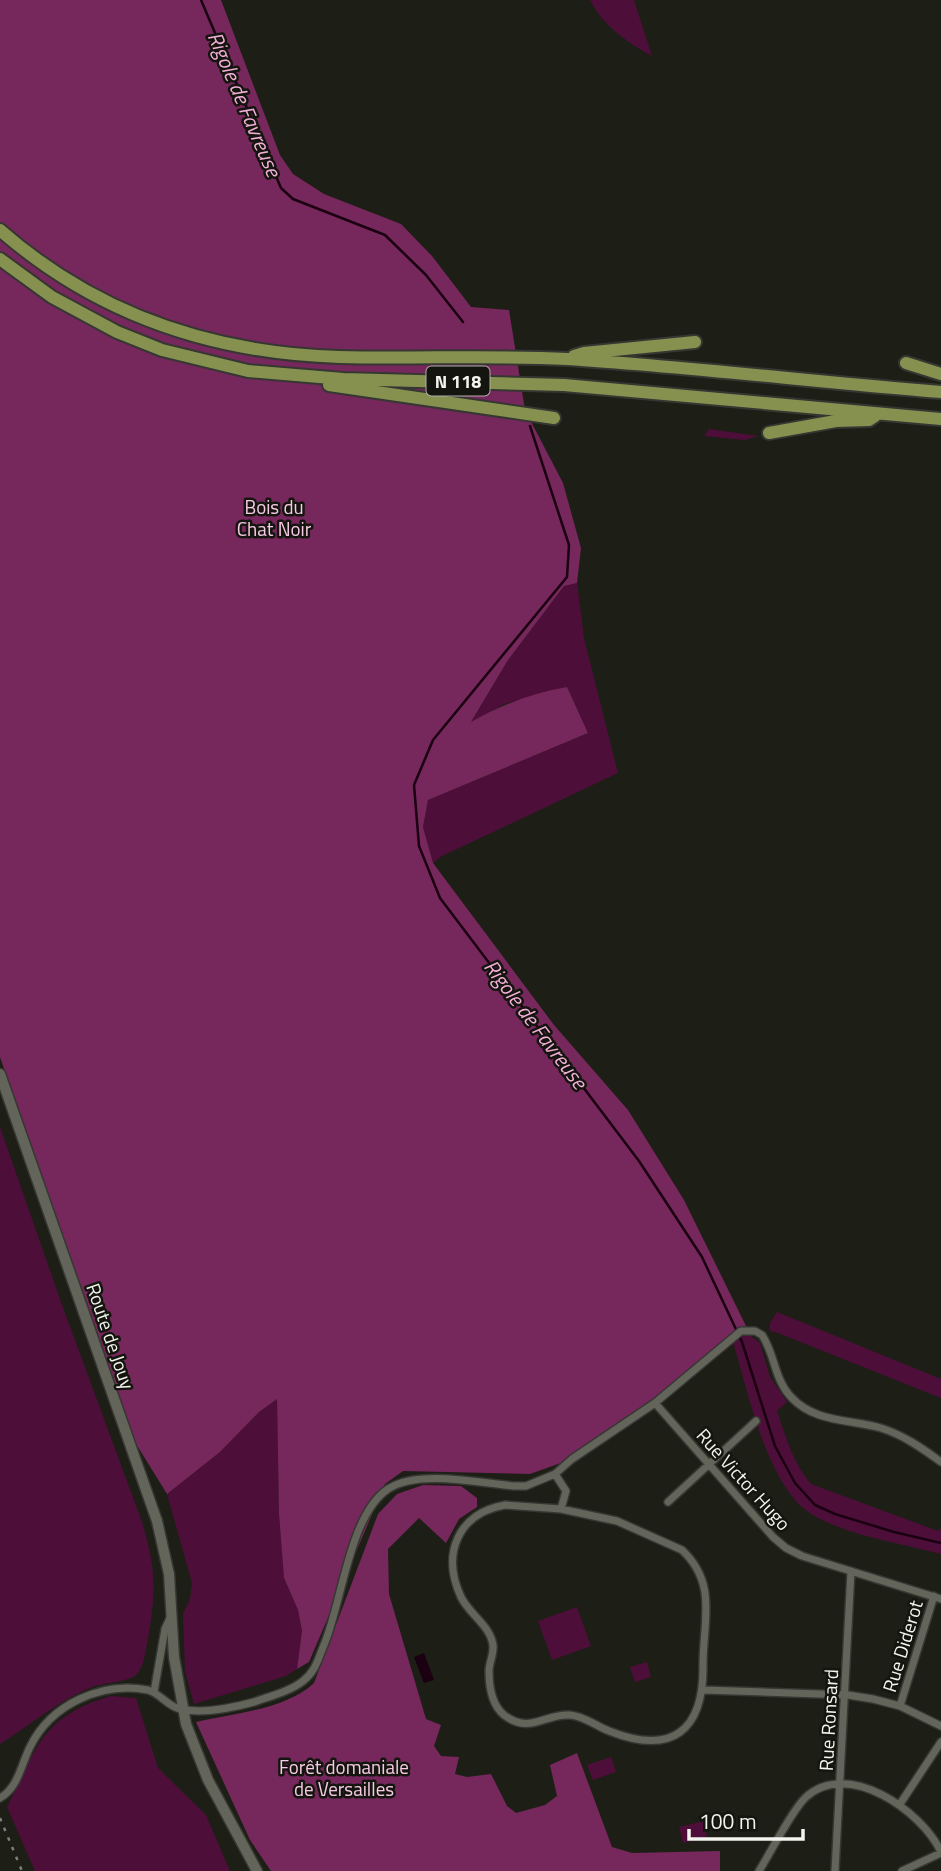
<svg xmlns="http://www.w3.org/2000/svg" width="941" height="1871" font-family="'Titillium Web',sans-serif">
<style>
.green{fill:#4d0f3a}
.forest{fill:#76275c}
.water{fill:#1a0010}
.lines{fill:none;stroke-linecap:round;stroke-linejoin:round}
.stream{stroke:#1a0010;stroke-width:2.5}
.minor-casing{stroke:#363732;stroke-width:10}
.secondary-casing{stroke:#363732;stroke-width:13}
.trunk-casing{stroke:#363732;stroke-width:16}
.minor{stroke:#63655b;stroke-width:7}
.secondary{stroke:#63655b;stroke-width:10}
.trunk{stroke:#869150;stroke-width:12}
.rail{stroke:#7e7f78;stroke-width:2.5;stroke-dasharray:3.5 7;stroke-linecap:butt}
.labels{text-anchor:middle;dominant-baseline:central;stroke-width:5;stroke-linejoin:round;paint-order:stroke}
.shield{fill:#14150e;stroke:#b0b1ab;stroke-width:2}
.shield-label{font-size:18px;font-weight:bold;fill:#f3f4ee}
.park-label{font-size:19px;fill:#f8cae5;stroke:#14150e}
.street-label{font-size:19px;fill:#f3f4ee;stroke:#14150e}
.water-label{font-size:21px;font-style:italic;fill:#f3afd8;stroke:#14150e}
</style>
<rect width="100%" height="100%" fill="#1d1e16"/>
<path class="green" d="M590 0H634L652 56C628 43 602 25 590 0Z
M709 429 758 436 745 440 704 436Z
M577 583 584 638 618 773 442 856 433 863 423 827 428 800 588 733 567 687 504 704 470 724 508 660 564 586Z
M0 1127 61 1302 142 1522C157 1570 156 1595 147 1644 145 1653 144 1666 137 1674 130 1682 103 1683 92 1687 59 1700 30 1725 0 1744Z
M777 1312 941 1379V1398L778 1333 770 1331V1323Z
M744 1334H752V1337L760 1343 770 1377 787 1402 777 1411C786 1437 793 1463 811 1484L938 1531 941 1529V1554C901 1543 848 1536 813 1515 767 1488 748 1391 733 1342Z
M277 1399 279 1514 284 1578 298 1610 302 1632 297 1669 286 1676 194 1704 185 1671 183 1614 190 1599 192 1583 167 1494 220 1452 259 1412Z
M577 1607 591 1646 552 1660 538 1621Z
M647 1662 651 1677 635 1682 630 1667Z
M111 1696 136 1698 158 1768 206 1815 230 1871H35L7 1807C36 1748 42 1716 111 1696Z
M611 1757 616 1772 593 1780 587 1765Z
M704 1821 707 1837 683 1843 679 1827Z"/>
<path class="forest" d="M0 0H221L280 155 293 174 324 194 401 224 432 256 471 307 509 310 525 410 563 483 581 548 577 583 564 586 508 660 471 722C501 705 532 693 567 687L588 733 428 800 423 827 433 863 554 1025 628 1110 684 1200 747 1328 667 1393 572 1459 530 1474 403 1471 385 1484 309 1662 297 1669 302 1631 298 1610 284 1578 279 1514 277 1399 259 1412 220 1452 167 1494 133 1439 0 1057Z
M423 1485 461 1486 477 1498V1507L459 1519 446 1543 419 1518 388 1549 389 1594 426 1719 441 1725 434 1746 441 1756 459 1757 455 1774 467 1777 491 1774 507 1806 516 1813 545 1805 557 1796 550 1765 577 1753 612 1847 632 1853 720 1851V1871H271L250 1840 196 1722C232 1714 287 1709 314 1683L378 1514 397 1494Z"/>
<path class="water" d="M424 1653 434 1680 424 1683 414 1657Z"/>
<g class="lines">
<path class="stream" d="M201 0 281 188 293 199 385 235 426 275 463 322
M530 426 569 545 567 577 433 740 414 785 419 846 440 898 639 1161 702 1257 742 1342 775 1446 795 1483 815 1505 835 1514 894 1532 941 1543"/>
<g class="minor-casing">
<path id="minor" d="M655 1403 773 1537 786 1548 802 1556 941 1599
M555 1474 566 1491 561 1509
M668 1502 756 1421
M505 1505 561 1509 617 1521 682 1550C718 1584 703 1621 703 1665 704 1731 672 1756 609 1731 596 1726 584 1716 570 1715 545 1713 530 1735 504 1715 492 1705 489 1686 489 1671 489 1663 494 1654 493 1645 490 1625 469 1614 461 1597 441 1554 458 1513 505 1505Z
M704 1690 848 1695 873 1699 900 1706 941 1726
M154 1692 165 1629 171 1616
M900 1706 934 1596
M0 1798C18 1788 21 1765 30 1747 51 1704 102 1681 148 1690 161 1694 167 1706 180 1709 202 1714 232 1708 254 1702 270 1696 289 1692 303 1681 316 1671 318 1659 324 1645 342 1603 349 1515 388 1489 418 1469 480 1483 514 1486H526L555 1474 572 1459 655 1403 741 1331H755L762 1335C775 1354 774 1379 791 1397 815 1423 850 1419 881 1428 903 1435 922 1448 941 1462
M900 1804 941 1742
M759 1871C771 1852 792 1810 806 1797 848 1759 922 1811 941 1852
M835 1871 851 1571
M902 1871 941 1853"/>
</g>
<g class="secondary-casing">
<path id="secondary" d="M0 1074 157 1521 169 1574 174 1657 186 1724 208 1780 257 1871"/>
</g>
<g class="trunk-casing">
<path id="trunk" d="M0 230C97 315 211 353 339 357 415 359 491 355 567 359 692 367 816 382 941 392
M0 259 52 297 117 332 162 350 248 371 343 379 564 385 941 419
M574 356 584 353 695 342
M906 363 941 374
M329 385 554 418
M769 433 836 421 869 420 875 416"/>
</g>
<use href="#minor" class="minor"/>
<use href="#secondary" class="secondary"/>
<use href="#trunk" class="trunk"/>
<path class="rail" d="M0 1818 22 1871"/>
</g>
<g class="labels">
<rect class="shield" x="426.5" y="366.5" width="63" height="29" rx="5"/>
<g class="shield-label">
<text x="458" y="381">N 118</text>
</g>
<g class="park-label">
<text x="274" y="506">Bois du<tspan x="274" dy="22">Chat Noir</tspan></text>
<text x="344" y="1766">Forêt domaniale<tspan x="344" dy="22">de Versailles</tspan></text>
</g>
<g class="street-label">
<text transform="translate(111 1336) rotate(71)">Route de Jouy</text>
<text transform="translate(744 1479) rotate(48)">Rue Victor Hugo</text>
<text transform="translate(902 1646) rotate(-73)">Rue Diderot</text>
<text transform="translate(828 1720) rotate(-87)">Rue Ronsard</text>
</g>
<g class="water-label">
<text transform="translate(245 104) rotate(67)">Rigole de Favreuse</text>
<text transform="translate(536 1024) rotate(53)">Rigole de Favreuse</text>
</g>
</g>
<path d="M689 1829v10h114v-10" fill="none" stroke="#f3f4ee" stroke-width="3.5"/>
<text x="699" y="1829" font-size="21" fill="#f3f4ee" stroke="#14150e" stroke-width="5" paint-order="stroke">100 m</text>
</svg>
